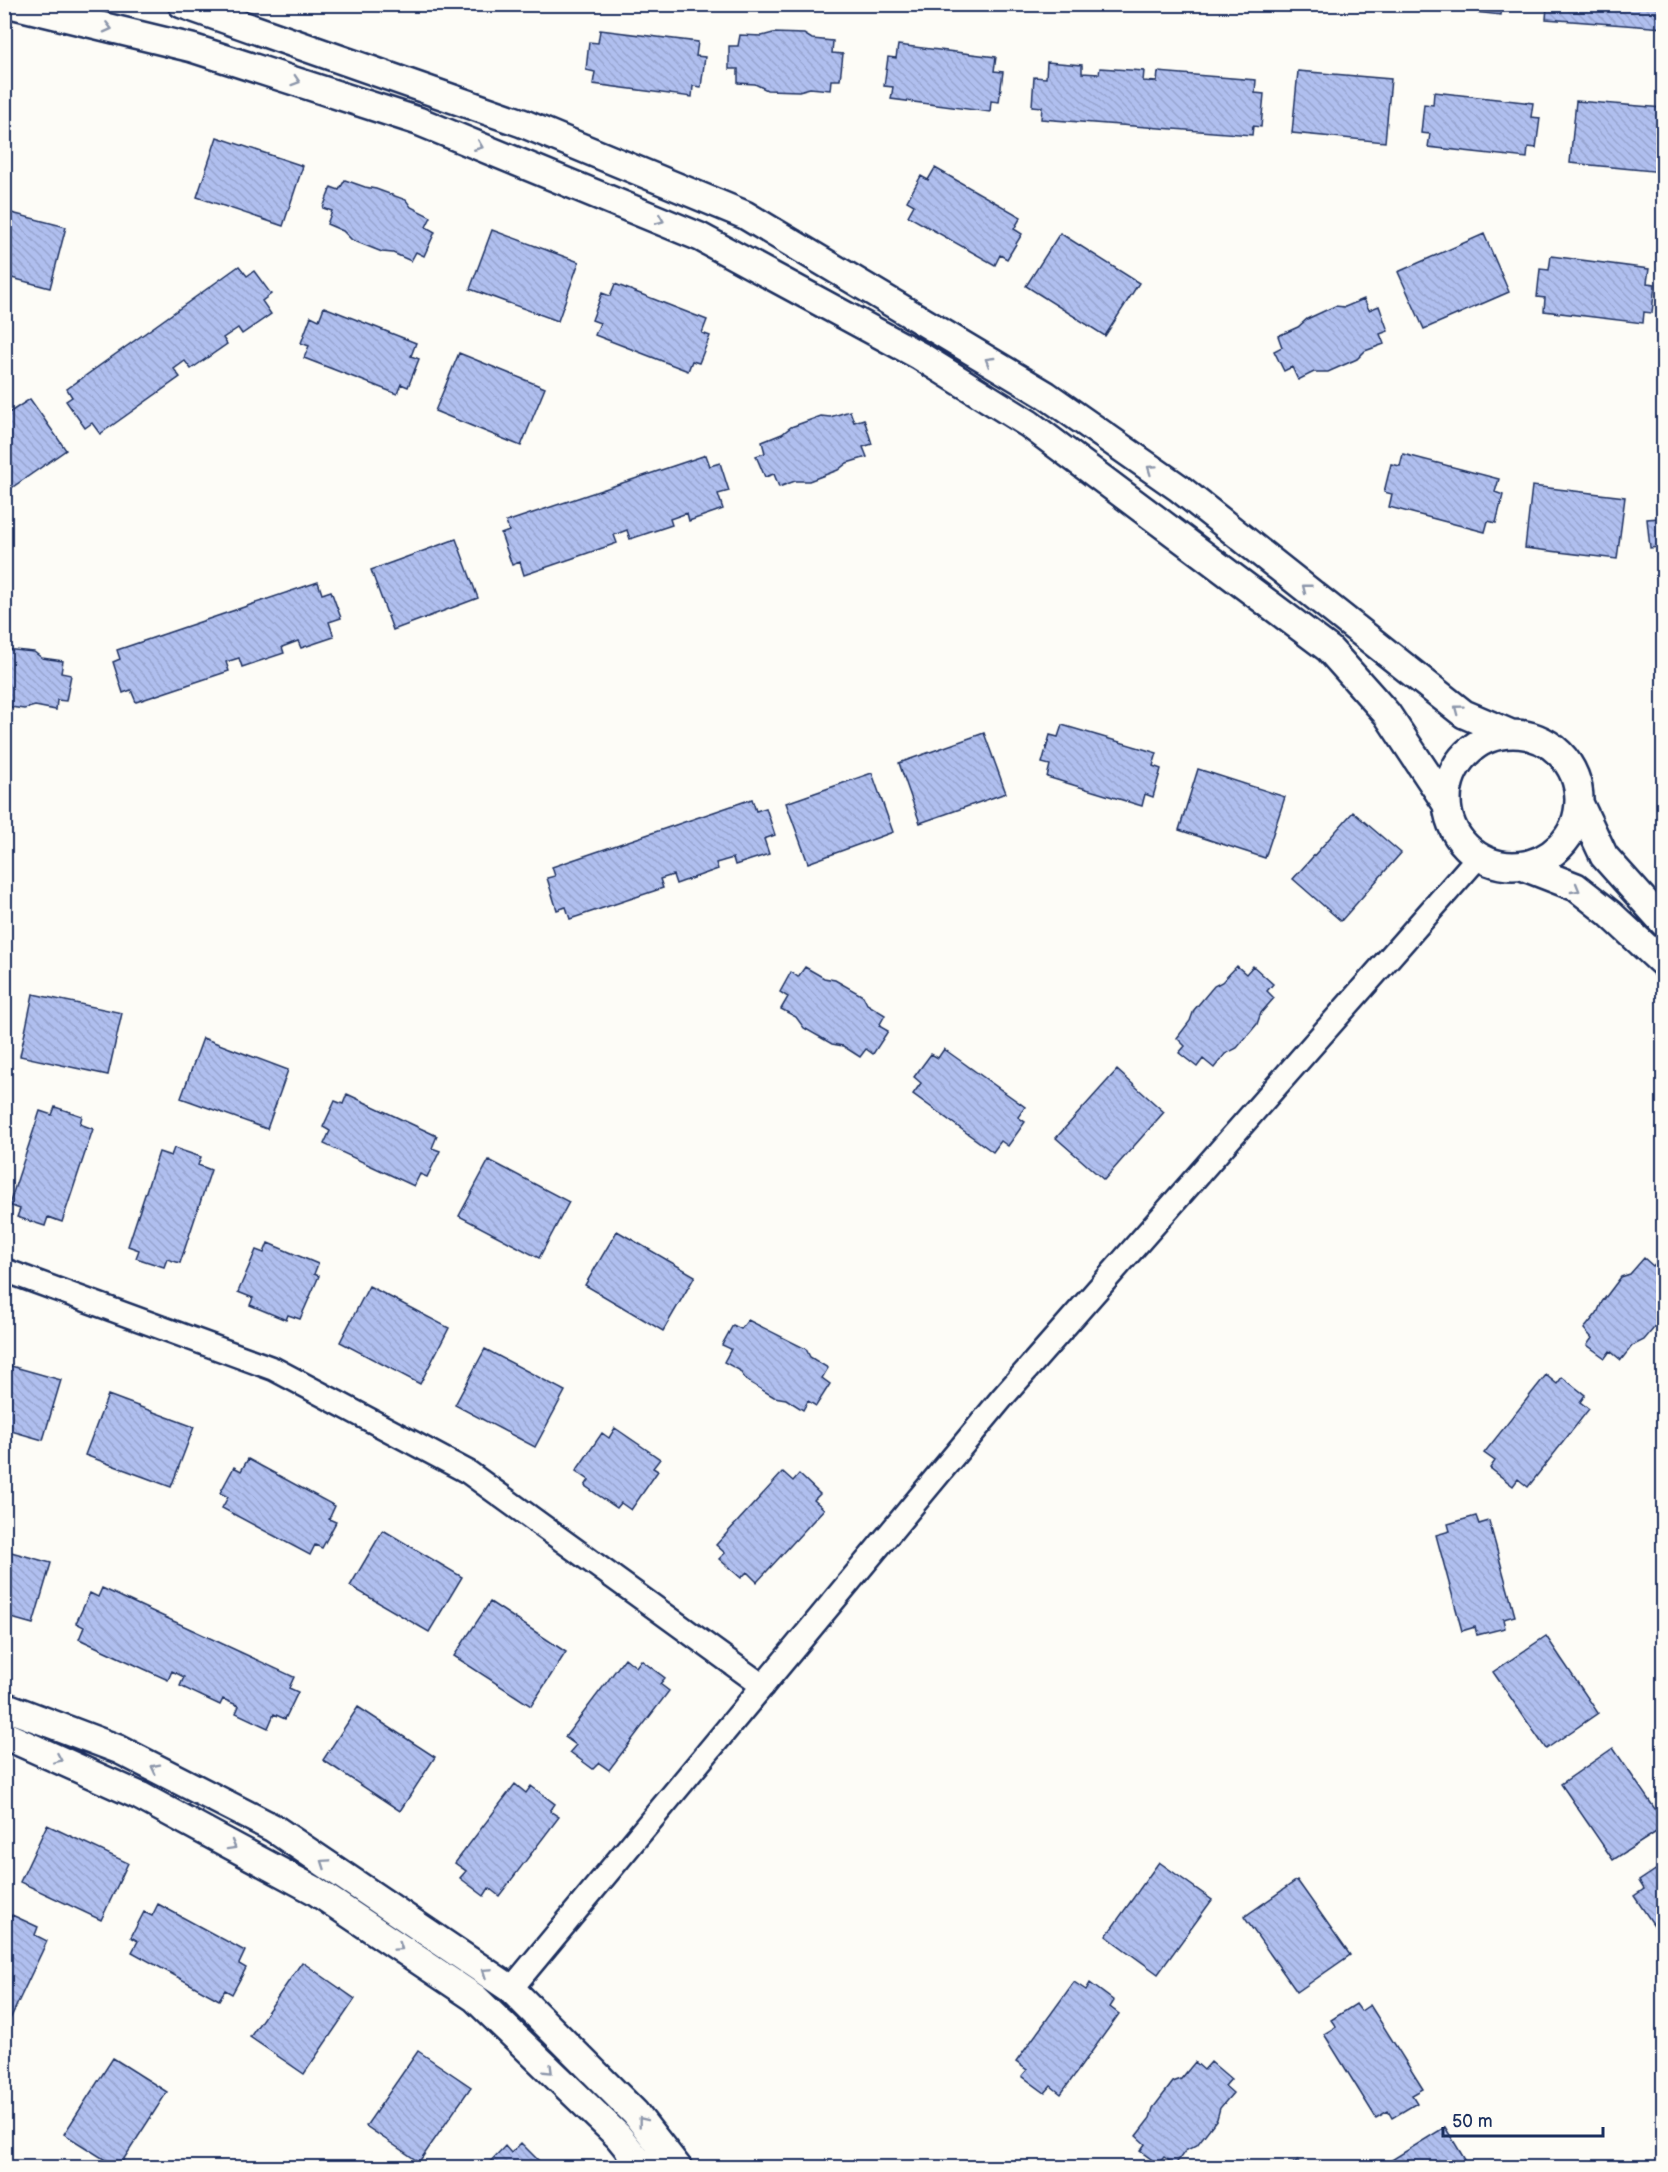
<svg xmlns="http://www.w3.org/2000/svg" width="1668" height="2172" font-family="'Balsamiq Sans',sans-serif">
<style>
.building{fill:url(#building-back-hatch);stroke:#1b2f5e;stroke-width:1.5}
.lines{fill:none;stroke-linecap:round;stroke-linejoin:round}
.minor-casing{stroke:#1b2f5e;stroke-width:27}
.tertiary-casing{stroke:#1b2f5e;stroke-width:32}
.minor{stroke:#fdfcf7;stroke-width:22}
.tertiary{stroke:#fdfcf7;stroke-width:27}
.oneway{stroke:#8c96aa}
</style>
<defs>
<pattern id="building-back-hatch" width="6" height="6" patternUnits="userSpaceOnUse" patternTransform="scale(1.5)"><rect width="6" height="6" fill="#b0bfef"/><path d="M-1 5l2 2M0 0l6 6M5-1l2 2" fill="none" stroke="#97a4cf"/></pattern>
</defs>
<rect width="100%" height="100%" fill="#fdfcf7"/>
<filter id="ink" filterUnits="userSpaceOnUse"><feTurbulence type="fractalNoise" baseFrequency=".0167" numOctaves="2"/><feDisplacementMap in="SourceGraphic" scale="12" xChannelSelector="R" yChannelSelector="G"/><feConvolveMatrix kernelMatrix="1 2 1 2 8 2 1 2 1" color-interpolation-filters="sRGB"/></filter>
<g filter="url(#ink)">
<path class="building" d="M1403 4H1502L1501 15Z
M1537 4H1664V28L1546 19 1547 7 1537 6Z
M600 30 698 42 696 56 705 57 701 87 693 86 692 97 593 84 595 72 586 70 589 42 598 43Z
M773 33 804 34 812 39 833 41 832 53 843 54 840 80H831L830 90 810 88 799 91 767 90 755 84 738 83V69H729V46H738L740 35 762 36Z
M898 45 996 57 994 71 1003 72 999 102 991 101 990 112 891 99 893 87 884 86 888 57 896 58Z
M1047 62 1082 65V73L1099 74 1100 68 1144 71 1143 81 1157 82 1158 72 1256 80 1255 93 1264 94 1261 127 1253 126 1252 135 1041 119 1042 107 1032 106 1034 77 1046 78Z
M1298 71 1391 79 1385 142 1292 133Z
M1434 92 1533 103 1531 117 1540 118 1536 148 1528 147 1527 158 1428 147 1430 134 1421 133 1424 104 1433 105Z
M1576 101 1664 108 1663 172 1570 163Z
M217 137 303 166 283 226 197 197Z
M935 168 1021 217 1014 229 1022 234 1007 259 1000 255 995 265 908 216 914 205 907 201 921 176 928 180Z
M345 180 365 187 376 189 406 200 411 207 431 217 426 227 435 232 424 256 416 252 411 261 393 253 382 252 352 240 343 231 327 224 332 211 323 208 331 187 339 190Z
M4 211 66 227 50 288 4 276Z
M492 230 579 262 558 321 470 289Z
M1060 233 1139 283 1105 336 1026 286Z
M1484 234 1509 292 1424 329 1398 272Z
M1551 256 1649 269 1647 283 1655 284 1652 313 1644 312 1643 323 1544 311 1545 298 1537 297 1540 269 1549 270Z
M239 266 247 276 254 271 271 294 262 301 271 314 242 334 238 328 223 338 227 344 191 369 185 361 174 369 180 377 100 434 92 423 85 428 66 401 72 397 67 389Z
M615 284 707 320 702 333 710 336 699 363 692 361 688 371 595 335 600 323 592 320 602 293 610 296Z
M1364 299 1369 310 1379 306 1388 331 1380 334 1384 344 1365 351 1357 359 1328 372H1314L1298 380 1292 367 1284 371 1274 351 1282 347 1278 336 1298 327 1307 319 1335 306 1345 307Z
M324 307 416 343 411 356 419 359 408 387 401 384 397 394 304 358 309 346 301 343 311 316 319 320Z
M459 353 545 388 521 446 435 411Z
M30 399 66 450 4 493V416Z
M850 411 854 422 864 419 872 444 863 447 867 457 847 463 838 470 809 481H795L779 487 774 474 765 477 756 456 765 453 762 442 782 434 791 427 821 416 830 417Z
M1403 454 1499 479 1495 492 1503 495 1496 523 1488 521 1485 532 1389 507 1392 494 1384 492 1391 464 1400 466Z
M706 455 710 466 720 463 729 491 718 494 723 509 689 521 687 513 670 519 672 525 630 539 627 530 614 535 617 543 524 575 520 562 512 565 501 534 509 531 506 522Z
M1532 486 1625 497 1617 559 1525 548Z
M1664 501V558L1661 559 1660 547 1650 548 1647 519 1659 518 1658 502Z
M456 539 478 598 393 630 371 570Z
M318 582 322 594 331 591 341 618 329 622 334 637 301 648 298 641 282 647 284 653 242 667 239 658 226 662 229 671 136 702 131 690 123 693 113 662 120 659 117 650Z
M4 649 34 652 42 658 63 661 61 673 71 675 66 701 57 700 56 710 35 706 24 709 4 706Z
M1062 725 1157 753 1153 766 1161 769 1153 797 1145 794 1142 806 1047 777 1050 765 1042 763 1050 735 1058 737Z
M984 733 1006 793 920 823 899 763Z
M1198 769 1285 797 1265 858 1179 830Z
M872 773 893 832 808 863 786 803Z
M752 799 756 811 766 808 775 835 764 839 769 854 735 865 733 858 716 863 718 869 676 884 673 875 660 879 663 888 570 919 566 907 557 910 547 878 555 876 552 867Z
M1353 812 1401 853 1341 921 1293 879Z
M1237 966 1246 974 1253 966 1273 984 1267 991 1274 998 1261 1013 1257 1024 1237 1048 1225 1054 1214 1068 1203 1059 1197 1067 1179 1053 1185 1046 1177 1038 1190 1021 1194 1010 1214 986 1222 982Z
M805 967 824 978 835 980 863 996 867 1004 885 1015 879 1026 888 1031 873 1054 866 1049 860 1057 843 1046 832 1044 804 1028 796 1017 781 1009 788 997 780 992 791 972 798 977Z
M33 994 122 1013 108 1075 20 1056Z
M203 1038 288 1070 267 1129 181 1098Z
M944 1049 1025 1107 1018 1117 1025 1122 1008 1146 1001 1141 993 1152 913 1094 921 1083 914 1077 931 1054 938 1058Z
M1117 1070 1164 1112 1104 1180 1056 1138Z
M347 1094 437 1136 432 1148 440 1151 427 1177 420 1174 414 1186 324 1144 330 1131 323 1127 335 1101 343 1104Z
M55 1107 82 1116 80 1124 93 1129 62 1222 48 1217 45 1226 17 1217 20 1209 9 1205 40 1111 52 1115Z
M174 1148 201 1157 198 1165 211 1170 180 1263 167 1259 164 1267 136 1258 139 1250 128 1246 159 1152 171 1156Z
M489 1160 569 1202 539 1258 459 1216Z
M617 1231 695 1276 663 1331 585 1285Z
M268 1243 318 1264 314 1274 319 1276 300 1319 288 1315 286 1320 250 1305 253 1298 238 1292 256 1250 264 1253Z
M1644 1258 1653 1266 1660 1258 1664 1261V1316L1644 1340 1632 1346 1621 1360 1610 1351 1605 1358 1587 1345 1592 1338 1584 1329 1597 1313 1602 1302 1621 1277 1630 1274Z
M369 1286 449 1328 420 1384 340 1342Z
M748 1320 806 1349 810 1357 828 1368 822 1378 830 1384 816 1406 808 1401 803 1410 786 1399 774 1397 747 1381 739 1370 724 1362 731 1349 722 1345 733 1325 741 1329Z
M485 1349 565 1391 535 1447 455 1405Z
M4 1364 61 1380 43 1440 4 1429Z
M1546 1375 1557 1384 1562 1377 1585 1395 1580 1402 1589 1409 1528 1487 1518 1479 1513 1486 1490 1468 1495 1461 1484 1453Z
M108 1395 194 1427 171 1487 85 1455Z
M615 1428 660 1459 653 1468 658 1471 631 1510 621 1503 617 1508 585 1486 589 1480 576 1471 602 1433 609 1438Z
M248 1459 335 1506 329 1519 336 1522 322 1548 315 1545 310 1555 222 1508 228 1497 220 1493 234 1467 241 1471Z
M783 1472 793 1481 799 1474 820 1494 814 1500 824 1509 757 1582 747 1572 741 1578 719 1559 725 1553 716 1545Z
M1476 1516 1479 1524 1489 1521 1515 1616 1503 1619 1505 1628 1477 1635 1475 1627 1462 1631 1436 1535 1450 1531 1448 1524Z
M383 1530 462 1577 429 1632 350 1586Z
M4 1550 51 1563 33 1624 4 1616Z
M102 1588 294 1677 289 1688 298 1692 285 1719 274 1714 268 1728 236 1713 239 1706 223 1699 220 1705 180 1686 184 1677 172 1671 168 1680 79 1639 84 1627 76 1623 90 1593 98 1597Z
M490 1602 566 1652 531 1706 454 1656Z
M1546 1636 1598 1713 1546 1749 1493 1672Z
M625 1658 636 1667 641 1660 665 1678 660 1684 669 1691 609 1770 599 1763 593 1769 570 1752 576 1745 565 1737Z
M358 1707 435 1757 400 1811 323 1760Z
M1613 1748 1664 1822V1827L1613 1860 1561 1784Z
M515 1784 526 1793 531 1786 555 1804 550 1811 559 1817 499 1896 489 1888 484 1896 460 1878 466 1871 455 1863Z
M47 1825 128 1863 101 1920 20 1882Z
M1159 1862 1212 1900 1158 1974 1106 1936Z
M1663 1865 1664 1866V1940L1634 1896 1644 1889 1639 1881Z
M1297 1880 1350 1955 1297 1992 1244 1917Z
M158 1904 245 1951 239 1964 246 1968 232 1994 225 1990 219 2000 132 1952 138 1941 131 1937 144 1912 152 1916Z
M12 1915 38 1927 35 1935 47 1941 5 2030 4 1921 8 1923Z
M302 1962 355 1999 304 2074 250 2037Z
M1074 1982 1086 1990 1090 1983 1114 2001 1110 2007 1119 2014 1061 2094 1051 2086 1045 2093 1022 2076 1027 2070 1016 2062Z
M1356 2004 1361 2011 1370 2005 1423 2089 1412 2095 1417 2103 1392 2118 1388 2111 1376 2118 1324 2034 1336 2027 1331 2020Z
M418 2051 471 2087 419 2162 366 2126Z
M113 2058 167 2092 118 2168 64 2134Z
M1195 2062 1204 2070 1211 2062 1231 2079 1225 2086 1233 2093 1220 2108 1217 2119 1197 2145 1185 2151 1175 2165 1164 2157 1158 2164 1140 2151 1145 2144 1136 2136 1150 2118 1153 2108 1173 2082 1181 2079Z
M1445 2127 1470 2168H1394L1390 2161Z
M521 2143 546 2168 485 2167 505 2146 511 2153Z
M1298 2160 1302 2168H1286Z"/>
<g class="lines">
<g class="minor-casing">
<path id="minor" d="M4 1270 274 1369 468 1472 763 1686
M511 1989 1002 1398 1478 857"/>
</g>
<g class="tertiary-casing">
<path id="tertiary" d="M10 4 192 48 418 121 700 237 920 356 1029 424 1329 649 1387 714 1446 803
M182 4 522 123 745 215 1046 395 1179 488 1464 714 1511 734
M1447 800a66 66 0 1 1 132 0a66 66 0 1 1-132 0Z
M1580 805 1604 856 1664 923
M1522 866 1576 887 1609 913 1664 964
M4 1706 118 1749 273 1828 511 1989 635 2113 678 2168
M4 1735 140 1796 314 1890 475 1998 618 2136 644 2168"/>
</g>
<use href="#minor" class="minor"/>
<use href="#tertiary" class="tertiary"/>
</g>
<defs><path id="oneway-chevron" d="M-2-3.5L2.5 0L-2 3.5" fill="none" stroke-width="1.6" stroke-linecap="round" stroke-linejoin="round" transform="scale(1.5)"/></defs>
<g class="oneway">
<use href="#oneway-chevron" transform="translate(108 28) rotate(14)"/>
<use href="#oneway-chevron" transform="translate(296 81) rotate(18)"/>
<use href="#oneway-chevron" transform="translate(479 146) rotate(22)"/>
<use href="#oneway-chevron" transform="translate(660 220) rotate(22)"/>
<use href="#oneway-chevron" transform="translate(989 361) rotate(-149)"/>
<use href="#oneway-chevron" transform="translate(1151 469) rotate(-145)"/>
<use href="#oneway-chevron" transform="translate(1306 588) rotate(-142)"/>
<use href="#oneway-chevron" transform="translate(1458 709) rotate(-143)"/>
<use href="#oneway-chevron" transform="translate(1576 889) rotate(30)"/>
<use href="#oneway-chevron" transform="translate(58 1759) rotate(24)"/>
<use href="#oneway-chevron" transform="translate(155 1768) rotate(-153)"/>
<use href="#oneway-chevron" transform="translate(232 1846) rotate(29)"/>
<use href="#oneway-chevron" transform="translate(325 1863) rotate(-146)"/>
<use href="#oneway-chevron" transform="translate(399 1947) rotate(34)"/>
<use href="#oneway-chevron" transform="translate(486 1972) rotate(-146)"/>
<use href="#oneway-chevron" transform="translate(549 2070) rotate(44)"/>
<use href="#oneway-chevron" transform="translate(642 2121) rotate(-128)"/>
</g>
</g>
<rect width="1668" height="2172" fill="none" stroke="#fdfcf7" stroke-width="24"/>
<rect x="12" y="12" width="1644" height="2148" fill="none" stroke="#1b2f5e" stroke-width="2" filter="url(#ink)"/>
<path d="M1443 2127v9h160v-9" fill="none" stroke="#1b2f5e" stroke-width="3"/>
<text x="1452" y="2127" font-size="18" fill="#1b2f5e" stroke="#fdfcf7" stroke-width="4.5" paint-order="stroke">50 m</text>
</svg>
